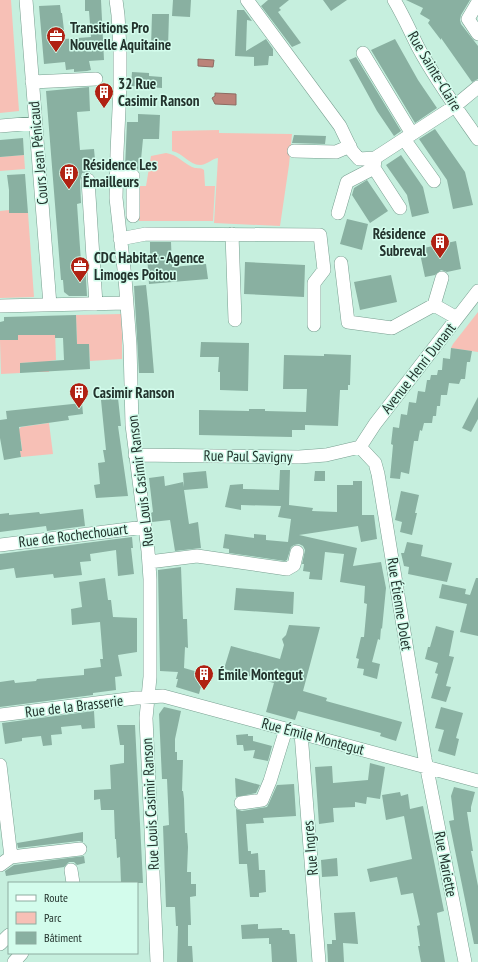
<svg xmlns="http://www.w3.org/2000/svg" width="478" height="962" font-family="'PT Sans Narrow',sans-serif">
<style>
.green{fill:#f7c0b6}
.water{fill:#bb8379;stroke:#8d6b62}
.building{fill:#89b0a1}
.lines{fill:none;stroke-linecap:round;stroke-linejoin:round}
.minor-casing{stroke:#789f90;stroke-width:14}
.minor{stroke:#fff;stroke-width:13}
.labels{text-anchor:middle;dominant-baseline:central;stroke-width:3;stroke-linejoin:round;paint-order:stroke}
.poi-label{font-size:15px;font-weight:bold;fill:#23332d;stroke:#d3fcec;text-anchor:start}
.street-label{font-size:15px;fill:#23332d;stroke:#d3fcec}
</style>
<rect width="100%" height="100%" fill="#c6efde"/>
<path class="green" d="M0 0H11L19 111 0 113Z
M219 130V133L292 134 289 165 280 226 214 223 218 158C211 159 207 165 200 165 189 165 183 153 172 151V131Z
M166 153C178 155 182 162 192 167 196 169 200 167 204 170L205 186H215L213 221H139V186H146L151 156Z
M24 155 25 169 0 171V157Z
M9 210V213H28L34 297 0 298V211Z
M478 312V352L451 348 453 344Z
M121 314 122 335V359L90 361 89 344H77L76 315Z
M55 330 56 360 49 361V372H37L36 362 20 363V373L1 374 0 340H18V333Z
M49 423 53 454 21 457 20 451 22 450 21 440H19L18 430 21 427Z"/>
<path class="water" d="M198 59 214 60 213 67 198 66Z
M215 93 236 94V105L215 104 212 98 215 96Z"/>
<path class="building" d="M85 0H101L104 60 89 61 91 70 87 71 74 72V69L66 70 65 62 44 64 39 6 60 5 61 13H62L65 39 91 37 89 11H85Z
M173 0H191L190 17 172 16Z
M268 0H289L279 8 281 10 278 12 301 43 292 47 261 6Z
M323 0H347L331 11Z
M406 0H470L461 15 460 20 461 24 478 46V79L472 82 441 38V40L428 23 430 20 420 14 423 8Z
M237 10H244L252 21 247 20 246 51 266 39 273 49V56H269L268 65 254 66V57L235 56Z
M152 14H169L168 48 151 47Z
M395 39 418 80 437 108 415 123 371 50Z
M356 57 401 131 394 136 377 111 349 60Z
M132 72 149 73V76L162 77V88L131 86Z
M89 87 90 111 77 112 80 150 94 149 95 160H89L90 172 82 173 80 181 81 203 77 204 81 262H85L87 296H69L64 292 63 280H61L46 91Z
M138 114 160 115 159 139H143L140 170 125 168 127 122H138Z
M435 129 465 172 473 205 453 209 447 180 419 139Z
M294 135 326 136 325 144 292 143Z
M23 138 24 155 0 157V140Z
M401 155 423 187 429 213 412 217 407 195 386 165Z
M25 174 28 213H9V190L7 175Z
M367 180 388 211 370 223 352 195 354 188Z
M347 219 368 224 362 250 340 244Z
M456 241 461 269 447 272 441 270 435 275 425 277 419 249Z
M150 242H171L172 267 206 264 208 279 149 284 147 254H150Z
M245 262 305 265 304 297 244 294Z
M391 275 397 302 360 310 354 282Z
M146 285 149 313 154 373H139L134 286Z
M76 315 77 344H89L90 369 20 373V363L64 360 63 338H55V335H18V340H0V322L4 321V317Z
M201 342 249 343 248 391 220 390V372H218L219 357H200Z
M451 348 472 351 470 362H467L465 379H461L459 384 449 383 447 395H441L440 406H437L436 416H433L432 423H424L422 431 420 430 418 441H414L409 474 401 472 400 479 390 478 393 445 391 444 393 427 399 428 401 414 407 415 409 402 416 403 418 391 425 392 427 380H430L431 375H437L438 370H442L443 358 450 359Z
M324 354 351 355 350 385H348V390H340L338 426 305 425V430H292V437L199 435V410L249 411V409H265V411L306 412 307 389H283L284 355 324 356Z
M478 397V419L471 432 462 428Z
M118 398 121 426H118L128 496 96 498 94 485 100 484 98 463 105 462 103 450H106L101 400Z
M82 403 83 414 68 416 69 420 19 427 22 451H20L21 457 4 460 0 438V420L7 419 6 411Z
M280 470H290L289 505 313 508 312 511 337 512V485H353V481H362V515H374L377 539 361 542 358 526 299 535 357 548 353 566 381 562 386 588 382 629 381 628 380 640 378 639 372 662 380 664 377 679 363 675 364 669 357 668 359 659 356 658 357 654 361 637H364L367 604 364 603 365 586 340 582 344 554 325 552 322 580 309 579 310 572 303 571 304 564H302L305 550 303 546 299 544 294 545 291 547 287 560 285 561 229 553V549L223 548 225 534 254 538V534L266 535V540L288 542 291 519 278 517 281 506 241 505V510L225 507 230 485 243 484V489L279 490Z
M206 471 208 488 184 490 189 524 198 522 201 548 175 551 170 520 152 522 151 513 153 512 149 478 164 476 165 486 183 482 184 487 183 473Z
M315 471H325V481H314Z
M401 491 419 495 415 513H417L412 535 400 532 402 522 395 520Z
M83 509 85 526 47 531 46 526 0 532V514L9 513V515L39 512 40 514Z
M132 537 133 548H131L134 574 118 576 116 550 90 554 91 561 80 562 82 575 54 578 53 574 16 578 14 568 0 570V554Z
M407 542 423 545 421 556 452 563 447 582 408 574 409 567 404 566 401 553H404Z
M181 567 183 619H187L188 648 185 647 184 668 198 672 196 677 203 679 199 694 176 687 178 679H176L178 672 160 671 158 570Z
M105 578 108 600H111L113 617 137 618V652L118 655 122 676 115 677 116 690 93 693V695L0 707V682L14 680 15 683 36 681 37 679 84 675V669L101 667 100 659H103L100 622 72 625 71 609 82 607 79 582Z
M476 578H478V636L460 632 467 604 439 598 442 584 466 589 465 594 470 595Z
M236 588 294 592 293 614 234 610Z
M289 625 320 627 303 691 327 698 326 701 402 722 396 741 380 736 381 733 298 711 295 720 266 712 274 683 224 669 231 646 280 659 284 645 282 639 286 635Z
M436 626 454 631 449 656 454 657 446 686 451 687 446 702 431 698 438 674 435 673 438 663 425 659 428 647H430Z
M164 707 181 711 175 739V752H177V760H183L182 791H183L184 799 185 833H187L188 847 187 872H191V884H196V896L190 897 191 925H188V946H192L193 962H177L178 926H176L175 907H166L163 826 169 825 167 779H162L159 714Z
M441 707 463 713 456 738 459 739 455 756 438 751 444 730 435 728Z
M94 711 95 728 82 729 81 725 61 727 62 734 51 735 52 745 43 746 41 736 22 738V741L5 744 2 723Z
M117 725H135L143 883H121L120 857 117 858 116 839H115L114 810H101L100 799 94 800V790L111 789 110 765 124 763V745H120Z
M248 734V736H253V741L272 746 268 761 253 758 255 750 244 751 243 745H237L236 735Z
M370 763 385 767 380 799 367 797 366 804 355 802V807L333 808 334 822 319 824 315 767 332 766 333 783 368 780Z
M235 778 260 785 256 793 236 797Z
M294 784 296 816 263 818 264 823 246 824 248 851H251V854L258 853 259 870H265L266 892 259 893V897H250L247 864H239L236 809 242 811 267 807 269 803 277 785Z
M454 787 475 792 471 807V812H467L473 851H471L478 886V944H474L449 821 454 820 451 796Z
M400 792 401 796 408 794 410 809 423 806 444 911 437 913 445 962H421L418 946H420L417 926 420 925 413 893 401 895 397 877 370 882 367 869 412 859 404 816 386 820 382 795Z
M83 832V842L79 841 18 848 17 843Z
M84 856 85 863 77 865 74 862H69L64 867 6 876 5 871 14 865Z
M337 858 338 876 322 877 321 860Z
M355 912 358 944 343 943 344 962H328L327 944H332V940H336L334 913Z
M258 924V929L282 928V930H289L290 934H295L297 962H272L271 944H269V938L242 939 241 925Z"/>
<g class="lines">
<g class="minor-casing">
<path id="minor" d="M26 0 50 305
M116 0 118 15 120 49V88L117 152 116 198 125 278 130 345 132 425 148 551 150 579V677L146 718 157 962
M247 0 340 126 352 151 359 159 375 158 455 106 478 87
M394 0C403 15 410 31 418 47 435 79 457 109 478 139
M478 2 468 19 478 34
M363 53 412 134
M32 82 96 79
M0 126 35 123
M404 139 434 181
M294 151 336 152 350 146
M375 160 374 168 400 208
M116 175 133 176V216
M88 180 96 304
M338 213 347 182 374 168
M232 234 235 320
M120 239 146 234 320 235 324 270 314 283V325
M341 263 348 322 392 328 434 305 457 318
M434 305 442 278
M0 306 126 303
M360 447 375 463 378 474 425 759 465 962
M360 447 375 424 478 291
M135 455 299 457 326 455 360 447
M0 545 145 527
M149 562 197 556 287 569 294 565 297 552
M0 715 136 698 163 696 478 781
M301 733 319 962
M0 765 11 857
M241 803 262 800 270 781 286 729
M0 865 11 857 80 849
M71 870 73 883
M0 944 9 935
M14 962 22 953"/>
</g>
<use href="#minor" class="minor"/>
</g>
<defs>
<g id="office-pin" transform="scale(1)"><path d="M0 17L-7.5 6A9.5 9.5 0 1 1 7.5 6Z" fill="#b02113" stroke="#d3fcec"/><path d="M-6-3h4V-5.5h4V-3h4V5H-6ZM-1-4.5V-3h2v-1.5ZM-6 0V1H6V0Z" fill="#fff"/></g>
<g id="building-pin" transform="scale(1)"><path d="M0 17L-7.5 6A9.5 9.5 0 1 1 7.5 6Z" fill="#b02113" stroke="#d3fcec"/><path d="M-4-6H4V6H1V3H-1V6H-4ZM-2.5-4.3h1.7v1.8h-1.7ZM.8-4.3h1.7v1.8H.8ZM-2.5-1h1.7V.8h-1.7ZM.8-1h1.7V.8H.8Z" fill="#fff"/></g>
</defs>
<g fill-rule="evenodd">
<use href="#office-pin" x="56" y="36"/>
<use href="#building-pin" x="104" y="92"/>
<use href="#building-pin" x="69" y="173"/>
<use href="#building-pin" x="440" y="242"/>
<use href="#office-pin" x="80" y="266"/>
<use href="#building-pin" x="79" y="392"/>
<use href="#building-pin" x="204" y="674"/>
</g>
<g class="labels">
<g class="poi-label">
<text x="70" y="27">Transitions Pro<tspan x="70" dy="17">Nouvelle Aquitaine</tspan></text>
<text x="118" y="83">32 Rue<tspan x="118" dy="17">Casimir Ranson</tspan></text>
<text x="83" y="164">Résidence Les<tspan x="83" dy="17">Émailleurs</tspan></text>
<text x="426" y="233" text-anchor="end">Résidence<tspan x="426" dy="17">Subreval</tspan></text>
<text x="94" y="257">CDC Habitat - Agence<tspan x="94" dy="17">Limoges Poitou</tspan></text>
<text x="93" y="392">Casimir Ranson</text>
<text x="218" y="674">Émile Montegut</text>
</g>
<g class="street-label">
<text transform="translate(435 71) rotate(59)">Rue Sainte-Claire</text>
<text transform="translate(38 153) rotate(-95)">Cours Jean Pénicaud</text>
<text transform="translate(418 368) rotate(-52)">Avenue Henri Dunant</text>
<text transform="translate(248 456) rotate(1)">Rue Paul Savigny</text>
<text transform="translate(140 481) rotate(-97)">Rue Louis Casimir Ranson</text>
<text transform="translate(73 535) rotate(-7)">Rue de Rochechouart</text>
<text transform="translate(400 604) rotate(81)">Rue Étienne Dolet</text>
<text transform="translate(74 706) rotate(-7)">Rue de la Brasserie</text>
<text transform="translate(313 736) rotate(15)">Rue Émile Montegut</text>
<text transform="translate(150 804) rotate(-93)">Rue Louis Casimir Ranson</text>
<text transform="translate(310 848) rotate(-95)">Rue Ingres</text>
<text transform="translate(446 864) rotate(79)">Rue Mariette</text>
</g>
</g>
<rect x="8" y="882" width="130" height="72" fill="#d3fcec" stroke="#8daca0"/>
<rect x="16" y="895" width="20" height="6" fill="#ffffff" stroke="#8daca0"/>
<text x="44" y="902" font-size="12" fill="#23332d">Route</text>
<rect x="16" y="912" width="20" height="12" fill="#f7c0b6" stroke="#8daca0"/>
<text x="44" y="922" font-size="12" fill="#23332d">Parc</text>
<rect x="16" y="932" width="20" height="12" fill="#89b0a1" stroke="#8daca0"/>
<text x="44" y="942" font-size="12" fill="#23332d">Bâtiment</text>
</svg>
